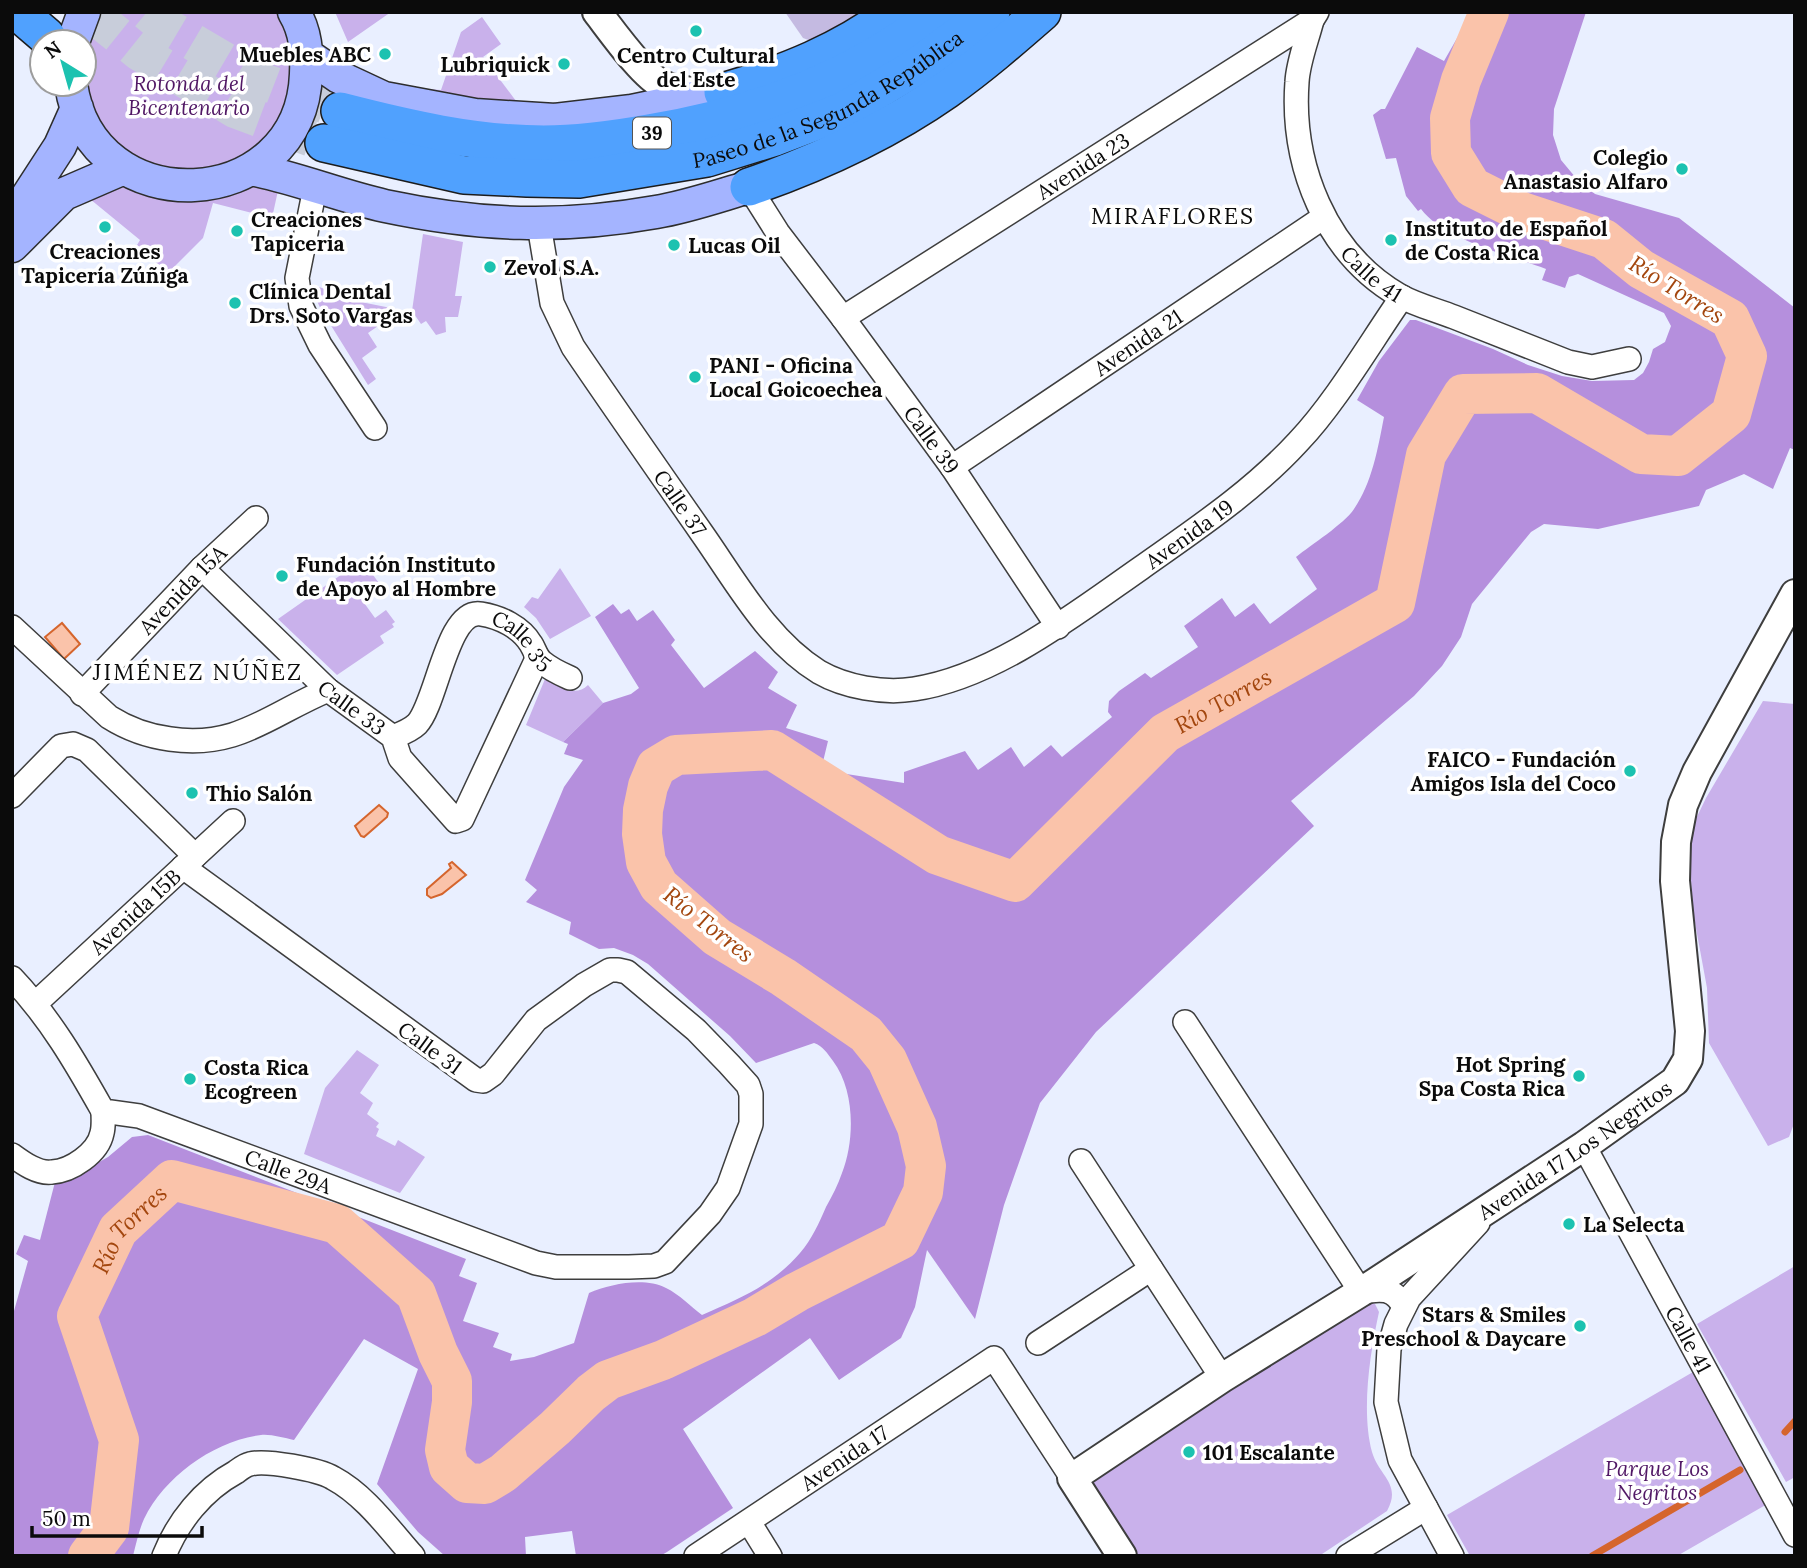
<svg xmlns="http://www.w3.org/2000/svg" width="1807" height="1568" font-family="Lora,serif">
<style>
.green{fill:#c9b1eb}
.forest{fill:#b58fdd}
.cemetery{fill:#c4bae1}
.water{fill:#fac3aa;stroke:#d5652d;stroke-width:2}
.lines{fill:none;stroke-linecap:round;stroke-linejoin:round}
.stream{stroke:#d5652d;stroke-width:7}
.river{stroke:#fac3aa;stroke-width:40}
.trunk-tunnel{stroke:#c8cdda;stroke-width:37;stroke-dasharray:37 18;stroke-linecap:butt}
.minor-casing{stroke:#3e3e3e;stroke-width:26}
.tertiary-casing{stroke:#3e3e3e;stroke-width:32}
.secondary-casing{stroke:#2d2d2d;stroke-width:35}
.trunk-casing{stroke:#1c1c1c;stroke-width:40}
.minor{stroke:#fff;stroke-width:23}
.tertiary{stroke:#fff;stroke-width:28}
.secondary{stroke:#a4b4ff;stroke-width:32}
.trunk{stroke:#50a1fe;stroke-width:37}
.poi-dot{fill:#1cc2b0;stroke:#fff;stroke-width:2.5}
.labels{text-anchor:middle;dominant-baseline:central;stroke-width:7;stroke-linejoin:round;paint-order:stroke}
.shield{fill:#fff;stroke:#545454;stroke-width:2}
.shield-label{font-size:19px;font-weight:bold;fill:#0b0b0b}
.poi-label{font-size:21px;font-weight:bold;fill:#0b0b0b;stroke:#fff;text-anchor:start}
.park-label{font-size:21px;font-style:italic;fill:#511865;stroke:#fff}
.street-label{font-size:21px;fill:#0b0b0b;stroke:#fff}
.neighbourhood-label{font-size:23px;letter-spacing:2px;fill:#0b0b0b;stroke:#fff}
.water-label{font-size:23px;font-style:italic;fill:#a3460e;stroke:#fff}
</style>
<rect width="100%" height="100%" fill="#e9efff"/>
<path class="green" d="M102 12H277L286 27 294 53 289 108 253 156 197 177 138 165 96 123 86 95 84 63 90 35Z
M335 12H391L348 42Z
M482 17 501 44 483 57 516 101 515 113 426 99 428 89 441 90 461 32Z
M232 180 279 186 272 218 213 203 203 238 168 273 137 245 140 240 79 190 89 185Z
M423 234 463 242 455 296H462L458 317H445L446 332 436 335 426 321 421 324 412 311Z
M316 286 366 303 401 310 368 333 377 347 362 358 376 379 368 385 322 311C318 303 313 295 316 286Z
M355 565 368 568 381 586 362 600 375 618 386 610 395 622 392 624 394 627 380 636 384 643 337 675 278 619Z
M560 568 591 616 550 639 536 618 524 607 532 597 538 599Z
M545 679C560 686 575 698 588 685L603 703 563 742 526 725Z
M1763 701 1795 704V1121L1789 1137 1768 1146 1709 1043 1707 988 1693 912 1689 849 1693 825 1706 798Z
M357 1050 379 1065 360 1093 373 1103 367 1114 379 1123 376 1127 379 1129 376 1136 395 1146 398 1140 425 1157 400 1193 304 1154 325 1088Z
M1795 1266V1477L1786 1482 1697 1324Z
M1368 1301 1375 1304 1379 1312C1370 1353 1361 1411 1372 1452 1379 1476 1402 1484 1387 1511L1319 1556H1136L1087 1481 1222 1390Z
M1693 1372 1769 1503 1677 1556H1470L1447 1515Z"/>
<path class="forest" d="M1472 12H1586L1554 109 1553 135 1561 160 1576 178 1595 194 1679 218 1795 308V450L1790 448 1773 489 1744 474 1706 490 1699 506 1598 529 1544 524 1531 532 1472 604 1461 637 1442 666 1414 696 1291 801 1314 826 1096 1032 1040 1103 1004 1205 975 1319 927 1250 915 1307 901 1338 839 1380 810 1338 683 1429 733 1508 667 1552 660 1556H576L572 1531 525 1537 526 1556H445L418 1532 377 1484 418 1369 364 1339 294 1440C284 1438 271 1434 261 1435 214 1441 165 1476 144 1519 139 1530 136 1544 133 1556H12V1336L14 1311 28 1261 16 1254 24 1235 40 1240 55 1182 80 1173 108 1157 132 1137 148 1135 466 1259 459 1276 477 1283 463 1321 499 1333 493 1347 512 1354 510 1361 534 1357 574 1343 589 1293C611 1284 644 1277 666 1288 679 1294 691 1307 702 1315 741 1298 771 1286 800 1253 812 1239 819 1223 826 1207 832 1196 838 1185 842 1173 855 1140 855 1090 833 1061 827 1053 823 1046 814 1043L756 1063 730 1036 648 964 633 955 614 948 599 949 569 934 571 922 526 902 537 890 525 880 564 787 583 760 564 754 568 744 563 742 603 703 631 694 639 688 595 617 613 604 621 614 629 609 637 621 653 610 675 640 671 645 704 688 755 651 778 672 768 688 797 705 786 728 828 741 821 770 904 783V772L965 751 978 770 1011 747 1024 767 1051 745 1062 757 1112 717 1108 712 1109 701 1119 691 1145 673 1151 678 1198 647 1184 626 1222 598 1235 617 1254 603 1270 624 1317 589 1296 557C1311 545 1344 524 1354 509 1372 483 1378 448 1384 417L1357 400 1379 361 1410 320H1416L1493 349 1528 365 1562 376 1592 381 1634 380 1643 373 1649 362 1653 349 1665 342 1671 326 1664 313 1578 274 1569 277 1565 288 1542 280 1546 269C1509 255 1444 240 1421 209L1418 211 1406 196 1396 158 1386 159 1373 115 1381 109H1385L1417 47 1444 61Z"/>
<path class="cemetery" d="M785 12H865L819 44 803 38Z"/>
<path class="water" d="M62 623 80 644 64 659 45 637Z
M379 805 388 813 387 817 364 837 361 836 355 826Z
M452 862 466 875 442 894 431 898 427 895V889L451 868 449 864Z"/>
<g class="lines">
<path class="stream" d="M1785 1432 1795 1421
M1592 1556 1740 1470"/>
<path class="river" id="s1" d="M88 1556 109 1528 119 1440 77 1316 118 1230 172 1180 337 1224 416 1294 438 1353 452 1381V1402L445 1450 449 1467 467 1483 485 1484 503 1473 555 1428 591 1393 608 1380 663 1360 755 1317 797 1292 900 1240 923 1192 926 1166 917 1127 887 1060 866 1034 783 977 717 937 659 886 646 862 642 834 643 810 648 786 656 767 676 755 772 750 938 855 1015 882 1165 733 1395 603 1426 455 1463 394 1537 393 1641 454 1678 456 1731 414 1747 356 1730 319 1641 269 1604 239 1522 212 1472 187 1451 153 1450 118 1461 80 1489 12"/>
<path class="trunk-tunnel" d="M89 12 139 52 236 110 324 143
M147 12 159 22 254 78 340 111"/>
<g class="minor-casing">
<g id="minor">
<path id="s2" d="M1312 20C1307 40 1298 62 1297 82 1291 164 1325 253 1400 296 1416 305 1436 310 1454 317 1492 332 1530 347 1568 362L1592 367 1629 359"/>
<path id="s3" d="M749 187 778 233 843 318 952 467 1058 627"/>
<path d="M315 188 297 278 301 306 320 345 375 428"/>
<path id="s4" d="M539 225 552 303 573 347C615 409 658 470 701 532 735 580 767 640 819 672 845 687 884 694 914 689 995 677 1075 614 1141 568 1196 529 1252 492 1298 442 1336 402 1370 343 1402 297"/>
<path id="s5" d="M843 318 1312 20 1317 12"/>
<path id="s6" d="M952 467 1324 217"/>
<path id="s7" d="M202 568 328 690 393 737 400 758 456 821 462 819 536 661V655"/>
<path d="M12 627 109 717C128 729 147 736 170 739 238 749 270 714 328 690"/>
<path id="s8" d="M82 694 202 568 256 518"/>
<path id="s9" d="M393 737C401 734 411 730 417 724 437 703 447 608 481 614 500 617 521 627 531 644 535 650 536 657 542 662 550 669 561 674 570 678"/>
<path d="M12 796 61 746 73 744 87 750 195 856"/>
<path id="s10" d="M12 978C50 1018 76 1063 103 1111L139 1116 536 1263 556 1267H629L654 1266 665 1262 710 1214 728 1188 751 1124V1094L748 1085 729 1064 696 1030 627 972 618 970H610L584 985 536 1020 493 1074 483 1081 476 1080 183 867"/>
<path id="s11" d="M36 1003 233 821"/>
<path d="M1185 1022 1361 1292C1381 1289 1394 1287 1404 1307"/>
<path id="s12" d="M1584 1146 1795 1535"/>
<path d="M12 1155C23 1163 38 1174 52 1172 71 1171 98 1153 102 1133 104 1126 103 1118 103 1111"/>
<path d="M1081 1161 1222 1378"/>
<path d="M1038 1343 1151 1269"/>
<path d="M749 1522 770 1556"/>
<path d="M164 1556C178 1521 203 1490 236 1472 240 1469 245 1465 250 1464 266 1460 318 1469 333 1478 365 1495 389 1529 413 1556"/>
<path id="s13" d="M696 1556 994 1358 1072 1478"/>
<path d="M1348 1556 1426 1508"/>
<path d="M1452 1556 1400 1460 1386 1402 1389 1349 1396 1324 1409 1298 1478 1223"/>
</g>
</g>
<g class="tertiary-casing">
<g id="tertiary">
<path d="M597 12C611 30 644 77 663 85 677 92 692 92 707 92"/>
<path id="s14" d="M1122 1556 1072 1478 1222 1378 1361 1292 1584 1146 1675 1081 1688 1059 1690 1031 1675 881 1676 842 1683 805 1697 772 1795 594"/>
</g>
</g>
<g class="secondary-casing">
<path id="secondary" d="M73 42 84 12
M307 55 339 77 384 98 475 115 555 120 632 111 723 92
M71 84C91 226 301 215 306 74 307 52 306 32 294 12
M251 169C297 178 340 196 385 206 480 226 560 229 656 212 687 207 718 196 749 187
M12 220 60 146 77 108
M12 246 64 194 124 168"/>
</g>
<g class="trunk-casing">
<g id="trunk">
<path d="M18 12 46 36 50 42"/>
<path d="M723 92C785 74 843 51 894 12"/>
<path d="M340 111C406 128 474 144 544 144 579 144 615 139 649 133 758 115 852 80 940 12"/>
<path id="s15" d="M324 143 464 175 527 178 579 179 707 158 775 137 843 111 916 67 991 12"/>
<path d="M749 187C818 163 886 132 946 90 980 66 1011 39 1042 12"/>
</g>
</g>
<use href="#minor" class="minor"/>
<use href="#tertiary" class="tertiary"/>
<use href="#secondary" class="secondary"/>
<use href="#trunk" class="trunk"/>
</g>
<g class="poi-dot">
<circle cx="696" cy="31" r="7"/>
<circle cx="385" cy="54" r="7"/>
<circle cx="564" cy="64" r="7"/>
<circle cx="1682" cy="169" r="7"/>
<circle cx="105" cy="227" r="7"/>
<circle cx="237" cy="231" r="7"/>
<circle cx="1391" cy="240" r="7"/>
<circle cx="674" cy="245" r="7"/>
<circle cx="490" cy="267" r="7"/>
<circle cx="235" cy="303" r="7"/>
<circle cx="695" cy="377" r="7"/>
<circle cx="282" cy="576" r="7"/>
<circle cx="1630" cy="771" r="7"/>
<circle cx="192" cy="793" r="7"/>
<circle cx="1579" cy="1076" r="7"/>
<circle cx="190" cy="1079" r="7"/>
<circle cx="1569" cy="1224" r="7"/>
<circle cx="1580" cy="1326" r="7"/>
<circle cx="1189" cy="1452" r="7"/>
</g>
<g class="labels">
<rect class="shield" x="633" y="117.5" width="38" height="31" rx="5"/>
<g class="shield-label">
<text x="652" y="133">39</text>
</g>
<g class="poi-label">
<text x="371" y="54" text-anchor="end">Muebles ABC</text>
<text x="696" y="55" text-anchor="middle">Centro Cultural<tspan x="696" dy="24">del Este</tspan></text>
<text x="550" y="64" text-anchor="end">Lubriquick</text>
<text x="1668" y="157" text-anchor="end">Colegio<tspan x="1668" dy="24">Anastasio Alfaro</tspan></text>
<text x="251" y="219">Creaciones<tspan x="251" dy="24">Tapiceria</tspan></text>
<text x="1405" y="228">Instituto de Español<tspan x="1405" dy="24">de Costa Rica</tspan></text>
<text x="688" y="245">Lucas Oil</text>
<text x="105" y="251" text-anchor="middle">Creaciones<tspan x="105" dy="24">Tapicería Zúñiga</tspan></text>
<text x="504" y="267">Zevol S.A.</text>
<text x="249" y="291">Clínica Dental<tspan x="249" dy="24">Drs. Soto Vargas</tspan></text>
<text x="709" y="365">PANI - Oficina<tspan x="709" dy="24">Local Goicoechea</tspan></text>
<text x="296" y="564">Fundación Instituto<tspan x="296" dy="24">de Apoyo al Hombre</tspan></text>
<text x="1616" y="759" text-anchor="end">FAICO - Fundación<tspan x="1616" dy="24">Amigos Isla del Coco</tspan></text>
<text x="206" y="793">Thio Salón</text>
<text x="1565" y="1064" text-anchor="end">Hot Spring<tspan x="1565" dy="24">Spa Costa Rica</tspan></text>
<text x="204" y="1067">Costa Rica<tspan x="204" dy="24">Ecogreen</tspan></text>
<text x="1583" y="1224">La Selecta</text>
<text x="1566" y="1314" text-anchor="end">Stars &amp; Smiles<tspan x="1566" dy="24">Preschool &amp; Daycare</tspan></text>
<text x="1203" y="1452">101 Escalante</text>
</g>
<g class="park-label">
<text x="189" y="83">Rotonda del<tspan x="189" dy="24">Bicentenario</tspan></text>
<text x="1657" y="1468">Parque Los<tspan x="1657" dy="24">Negritos</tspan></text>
</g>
<g class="street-label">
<text stroke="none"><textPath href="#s15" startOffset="523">Paseo de la Segunda República</textPath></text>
<text stroke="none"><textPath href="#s5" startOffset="284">Avenida 23</textPath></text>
<text stroke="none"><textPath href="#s2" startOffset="278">Calle 41</textPath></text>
<text stroke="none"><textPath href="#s6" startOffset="224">Avenida 21</textPath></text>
<text stroke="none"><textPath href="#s3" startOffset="312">Calle 39</textPath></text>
<text stroke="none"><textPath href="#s4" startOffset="317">Calle 37</textPath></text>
<text stroke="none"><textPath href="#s4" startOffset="954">Avenida 19</textPath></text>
<text stroke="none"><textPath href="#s8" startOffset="145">Avenida 15A</textPath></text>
<text stroke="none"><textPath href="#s9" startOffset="212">Calle 35</textPath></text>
<text stroke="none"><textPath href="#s7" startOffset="205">Calle 33</textPath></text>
<text stroke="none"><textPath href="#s11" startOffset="135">Avenida 15B</textPath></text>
<text transform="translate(430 1048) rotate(36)">Calle 31</text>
<text stroke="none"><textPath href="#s14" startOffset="693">Avenida 17 Los Negritos</textPath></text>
<text stroke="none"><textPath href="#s10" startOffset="357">Calle 29A</textPath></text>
<text stroke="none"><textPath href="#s12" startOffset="220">Calle 41</textPath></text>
<text stroke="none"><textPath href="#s13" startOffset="178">Avenida 17</textPath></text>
</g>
<g class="neighbourhood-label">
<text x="1173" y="215">MIRAFLORES</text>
<text x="198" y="671">JIMÉNEZ NÚÑEZ</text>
</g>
<g class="water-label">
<text transform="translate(1677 289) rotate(32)">Río Torres</text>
<text stroke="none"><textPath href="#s1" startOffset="2690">Río Torres</textPath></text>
<text transform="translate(709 924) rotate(38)">Río Torres</text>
<text stroke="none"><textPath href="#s1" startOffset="357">Río Torres</textPath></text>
</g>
</g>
<rect width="1807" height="1568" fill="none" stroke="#0b0b0b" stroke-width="28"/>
<g transform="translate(63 63) rotate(323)"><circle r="33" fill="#ffffff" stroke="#9d9d9d" stroke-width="2"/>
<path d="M0-5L12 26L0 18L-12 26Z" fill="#1cc2b0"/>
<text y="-10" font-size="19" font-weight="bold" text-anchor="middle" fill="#0b0b0b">N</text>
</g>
<path d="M32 1526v10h170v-10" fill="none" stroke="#0b0b0b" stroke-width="3.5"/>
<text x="42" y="1526" font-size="21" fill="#0b0b0b" stroke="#ffffff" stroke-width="5" paint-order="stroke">50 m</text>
</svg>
